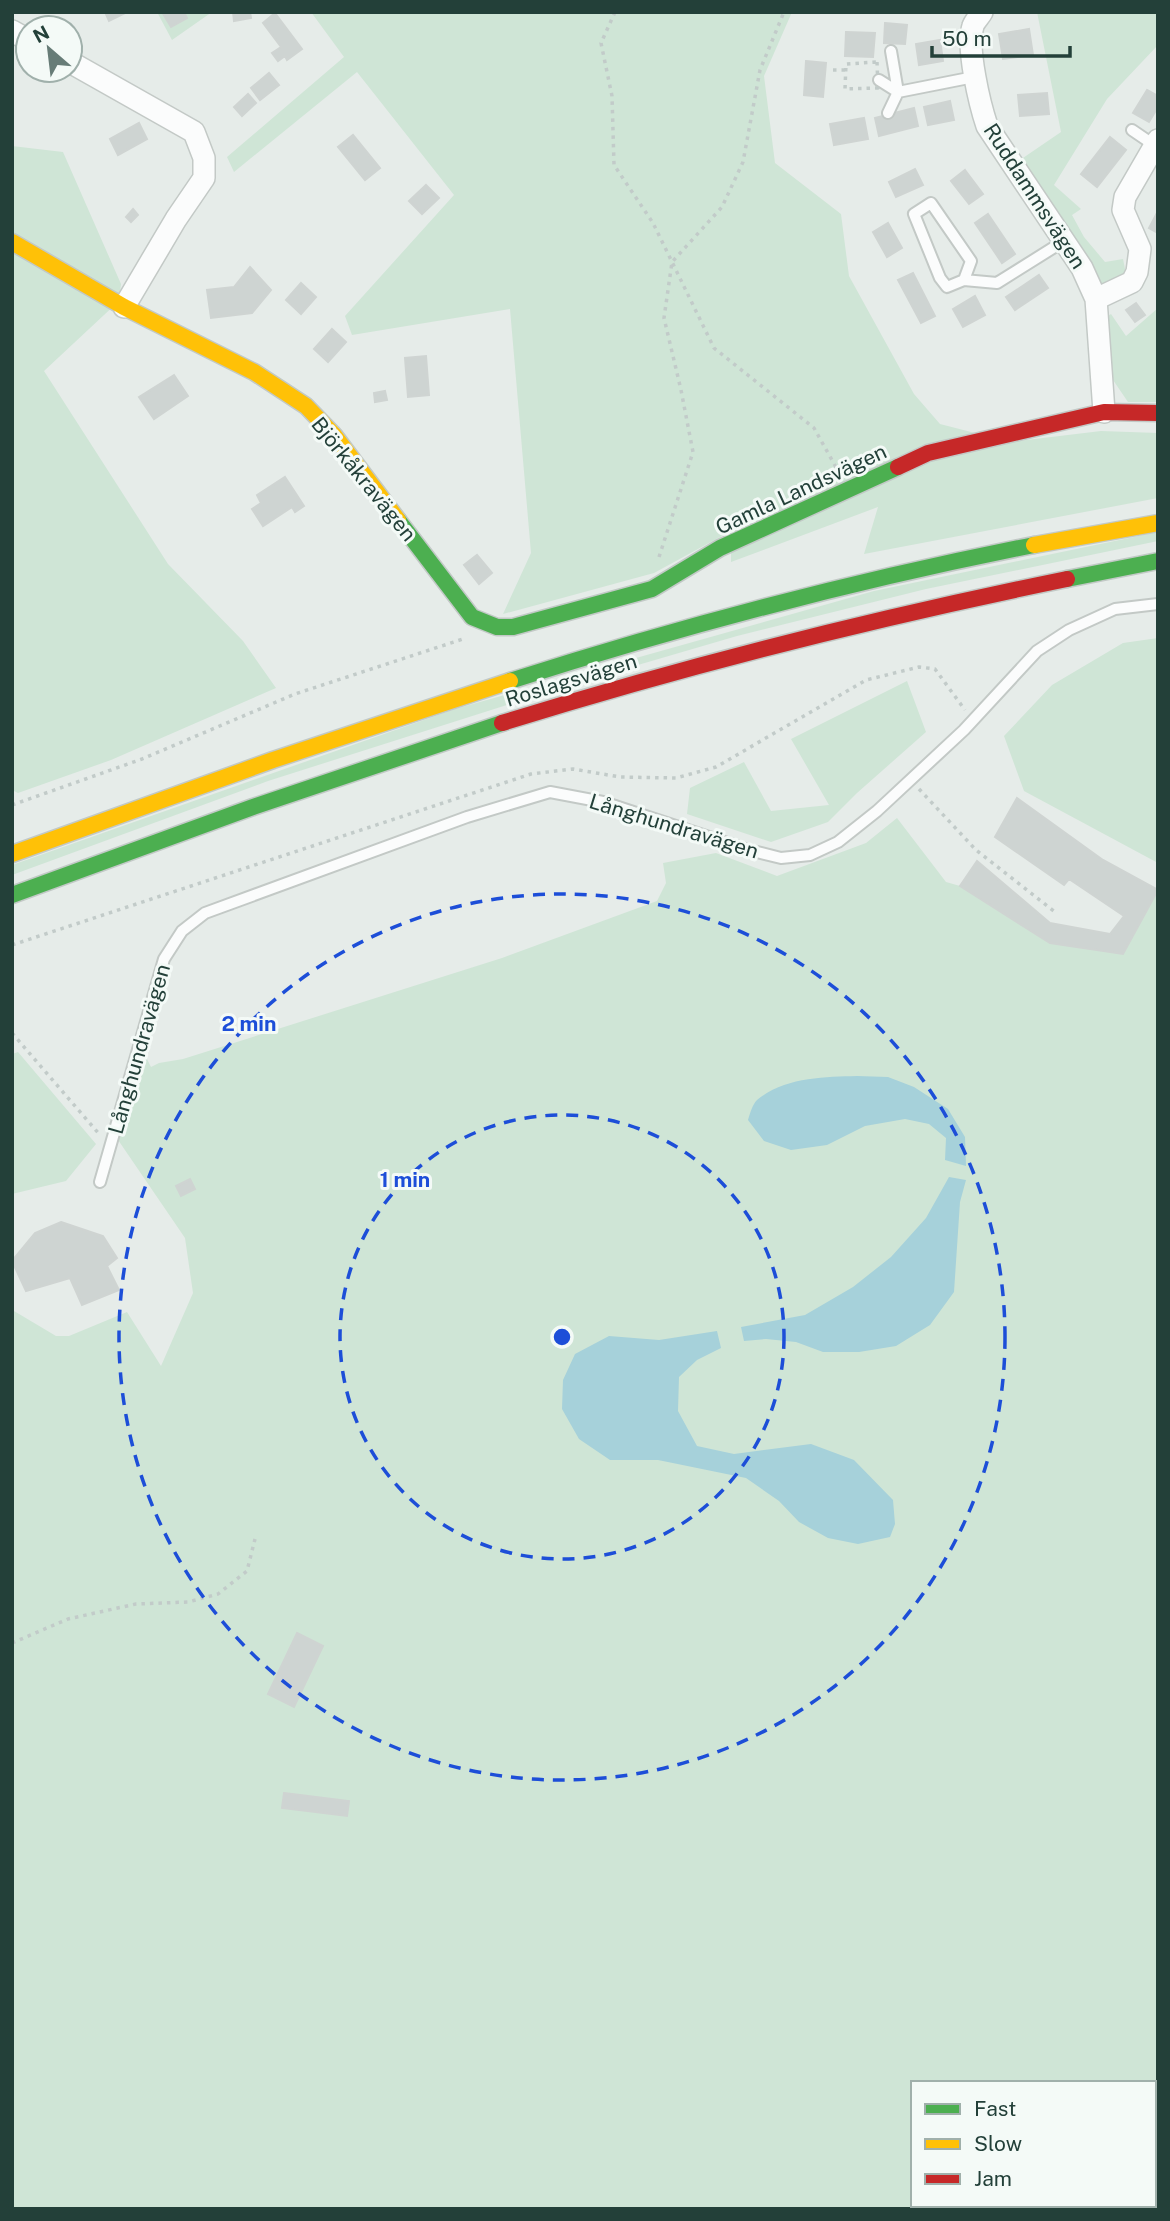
<svg xmlns="http://www.w3.org/2000/svg" width="1170" height="2221" font-family="'Public Sans',sans-serif">
<style>
.green{fill:#cfe5d6;fill-rule:evenodd}
.water{fill:#a6d1da}
.building{fill:#ced4d2;stroke:#cfd4d2;stroke-width:2}
.lines{fill:none;stroke-linecap:round;stroke-linejoin:round}
.lane-casing{stroke:#c3c9c6;stroke-width:14}
.street-casing{stroke:#c3c9c6;stroke-width:24}
.fast-casing{stroke:#c2c9c6;stroke-width:19}
.slow-casing{stroke:#c2c9c6;stroke-width:19}
.jam-casing{stroke:#c2c9c6;stroke-width:19}
.path{stroke:#c2cbc9;stroke-width:3.5;stroke-dasharray:3.5 5;stroke-linecap:butt}
.lane{stroke:#fbfcfc;stroke-width:10}
.street{stroke:#fbfcfc;stroke-width:21}
.fast{stroke:#4caf50;stroke-width:16}
.slow{stroke:#ffc107;stroke-width:16}
.jam{stroke:#c62828;stroke-width:16}
.ring{fill:none;stroke:#1d4ed8;stroke-width:3.5;stroke-dasharray:12 9}
.labels{text-anchor:middle;dominant-baseline:central;stroke-width:6;stroke-linejoin:round;paint-order:stroke}
.street-label{font-size:21px;fill:#234039;stroke:#f4faf7}
.centre{fill:#1d4ed8;stroke:#f4faf7;stroke-width:3.5}
.ring-label{font-size:21px;text-anchor:middle;font-weight:bold;fill:#1d4ed8;stroke:#f4faf7;stroke-width:6;stroke-linejoin:round;paint-order:stroke}
</style>
<rect width="100%" height="100%" fill="#e6ece9"/>
<path class="green" d="M157 12H212L172 40Z
M311 12H792L764 76 775 163 841 214 849 276 914 394 940 424 1010 442 1101 431 1158 433V498L864 554 878 507 731 562V531L654 573 503 614 531 553 510 309 352 335 345 316 454 195 357 72 234 172 227 157 344 57Z
M1037 12H1158V45L1107 99 1054 185 1081 209 1072 215 1084 237 1105 262 1123 259 1126 274 1100 292 1020 160 1061 132Z
M12 146 63 152 121 284 119 301 44 371 168 564 243 641 276 688 111 760 18 793 12 790Z
M1158 308V402H1128L1113 380 1105 318 1111 314 1126 336Z
M1158 532V541L926 589 737 636 573 684 268 781 12 875V865L455 709 874 591Z
M1158 638V863L1024 791 1004 736 1052 685 1123 643Z
M907 681 926 732 857 793 828 822 771 842 687 814 690 788 744 762 771 811 829 805 791 739Z
M897 818 946 882 960 886 1050 943 1123 954 1158 891V2209H12V1306L14 1311 56 1336H69L127 1312 161 1366 193 1293 185 1238 114 1134 130 1070 146 1057 151 1067 159 1063 183 1059 502 958 657 901 666 883 663 863 716 853 777 876 866 843ZM913 2083H1154V2205H913Z
M18 1052 96 1144 66 1181 12 1194V1054Z"/>
<path class="water" d="M857 1076 888 1077 914 1087 948 1109 965 1137 966 1166 945 1160 946 1138 929 1124 905 1119 865 1126 827 1145 791 1150 764 1141 748 1120C750 1114 752 1105 757 1100 785 1077 824 1077 857 1076Z
M949 1177 966 1180 960 1202 954 1292 930 1325 896 1346 859 1352H823L796 1342 766 1339 744 1341 741 1327 805 1315 853 1287 891 1257 926 1218Z
M717 1331 721 1348 697 1360 679 1377 678 1411 697 1446 734 1454 811 1444 854 1460 893 1500 895 1524 890 1537 858 1544 828 1538 799 1522 779 1501 746 1478 658 1460H610L579 1439 562 1409 563 1380 575 1354 609 1336 659 1340Z"/>
<path class="building" d="M105 12H127L109 21Z
M162 12H184L187 18 171 27Z
M233 12H250L251 18 234 21Z
M275 13 302 49 287 60 285 56 278 61 272 53 281 47 263 23Z
M885 23 907 25 905 44 884 43Z
M1029 29 1033 55 1003 59 999 34Z
M846 32 875 33 873 57 845 56Z
M940 40 943 61 919 65 916 44Z
M806 61 826 63 823 97 804 95Z
M269 73 279 85 260 100 251 88Z
M1147 90 1158 96V107L1149 122 1133 113Z
M1047 93 1049 114 1020 116 1018 95Z
M248 94 256 103 242 116 234 107Z
M950 101 954 120 928 125 924 107Z
M914 108 918 126 879 136 875 118Z
M864 118 868 139 834 145 830 124Z
M139 123 147 139 118 155 110 139Z
M353 135 380 168 365 180 338 147Z
M1110 137 1126 150 1097 187 1081 174Z
M915 169 923 185 896 197 889 182Z
M965 170 983 194 969 204 951 181Z
M426 185 439 198 422 214 409 201Z
M133 209 138 215 131 222 126 217Z
M1158 211V233L1149 228Z
M988 214 1015 254 1002 263 975 223Z
M888 223 902 248 887 257 873 232Z
M250 267 271 290 252 313 211 318 207 290 234 287Z
M913 273 935 316 921 323 898 280Z
M1039 275 1048 288 1015 310 1006 297Z
M301 283 316 297 301 314 286 300Z
M975 296 985 315 963 327 953 309Z
M1136 303 1145 315 1135 322 1126 310Z
M332 329 346 342 328 362 314 349Z
M426 356 429 395 408 397 405 358Z
M174 375 188 396 154 419 139 397Z
M385 391 387 400 375 402 374 393Z
M285 477 304 506 295 512 292 507 263 526 252 509 261 503 257 495Z
M477 555 492 573 479 584 464 565Z
M1017 798 1103 860 1158 890 1123 954 1050 943 960 886 977 861 1050 923 1110 934 1124 916 1069 879 1064 885 995 837Z
M190 1179 195 1189 181 1196 176 1186Z
M61 1222 103 1236 117 1258 107 1266 119 1290 82 1305 70 1278 26 1291 12 1261 35 1233Z
M297 1633 323 1646 294 1707 268 1694Z
M284 1793 349 1801 347 1816 282 1808Z"/>
<g class="lines">
<g class="lane-casing">
<path id="lane" d="M879 80 898 92 974 77
M888 113 898 92 891 51
M1132 130 1154 145
M964 280 971 261 931 203 914 214 940 278 947 287 964 280 997 283 1064 241
M100 1182 164 959 182 931 205 913 467 817 550 792 603 802 745 849 781 858 810 855 838 842 877 811 964 730 1037 651 1069 630 1115 609 1158 604"/>
</g>
<g class="street-casing">
<path id="street" d="M982 12C980 16 974 22 973 26 966 48 980 105 987 126L1082 268 1096 299 1104 412
M12 31 28 40
M70 62 194 132 204 158V178L176 219 124 307
M1096 299 1132 282 1137 272 1140 249 1123 210 1125 197 1158 140"/>
</g>
<g class="fast-casing">
<path id="fast" d="M398 520 472 617 497 627H513L652 589 720 548 898 467
M1067 579 1158 561
M510 681C682 626 857 580 1034 545
M12 895 253 807 502 723"/>
</g>
<g class="slow-casing">
<path id="slow" d="M12 242 124 307 254 372 306 406 334 435 398 520
M1034 545 1158 523
M12 854 273 760 510 681"/>
</g>
<g class="jam-casing">
<path id="jam" d="M898 467 928 453 1104 412 1158 413
M502 723C688 665 876 618 1067 579"/>
</g>
<path class="path" d="M615 12 601 43 612 96 614 165 653 223 714 348 814 428 837 469
M877 62 878 88 845 89 846 64Z
M833 70H846
M659 557 693 452 681 390 664 318 672 262 722 207 743 162 760 70 784 12
M919 789 976 850 1055 912
M12 805 142 759 295 694 463 639
M12 945 531 774 573 769 620 777 676 778 716 767 866 680 919 667 935 669 965 710
M12 1033 100 1135
M12 1643 68 1619 136 1604 188 1602 218 1594 247 1571 255 1539"/>
<use href="#lane" class="lane"/>
<use href="#street" class="street"/>
<use href="#fast" class="fast"/>
<use href="#slow" class="slow"/>
<use href="#jam" class="jam"/>
</g>
<g class="ring">
<circle cx="562" cy="1337" r="222"/>
<circle cx="562" cy="1337" r="443"/>
</g>
<g class="labels">
<g class="street-label">
<text transform="translate(1035 196) rotate(57)">Ruddammsvägen</text>
<text transform="translate(364 479) rotate(51)">Björkåkravägen</text>
<text transform="translate(801 489) rotate(-25)">Gamla Landsvägen</text>
<text transform="translate(571 680) rotate(-17)">Roslagsvägen</text>
<text transform="translate(674 826) rotate(17)">Långhundravägen</text>
<text transform="translate(139 1049) rotate(-74)">Långhundravägen</text>
</g>
</g>
<circle cx="562" cy="1337" r="10" class="centre"/>
<g class="ring-label">
<text x="249" y="1031">2 min</text>
<text x="405" y="1187">1 min</text>
</g>
<rect width="1170" height="2221" fill="none" stroke="#234039" stroke-width="28"/>
<rect x="911" y="2081" width="245" height="126" fill="#f4faf7" stroke="#a0b0ab" stroke-width="2"/>
<rect x="925" y="2104" width="35" height="10" fill="#4caf50" stroke="#a0b0ab" stroke-width="2"/>
<text x="974" y="2116" font-size="21" fill="#234039">Fast</text>
<rect x="925" y="2139" width="35" height="10" fill="#ffc107" stroke="#a0b0ab" stroke-width="2"/>
<text x="974" y="2151" font-size="21" fill="#234039">Slow</text>
<rect x="925" y="2174" width="35" height="10" fill="#c62828" stroke="#a0b0ab" stroke-width="2"/>
<text x="974" y="2186" font-size="21" fill="#234039">Jam</text>
<g transform="translate(49 49) rotate(332)"><circle r="33" fill="#f4faf7" stroke="#a0b0ab" stroke-width="2"/>
<path d="M0-5L12 26L0 18L-12 26Z" fill="#677c77"/>
<text y="-10" font-size="19" font-weight="bold" text-anchor="middle" fill="#234039">N</text>
</g>
<path d="M932 46v10h138v-10" fill="none" stroke="#234039" stroke-width="3.5"/>
<text x="942" y="46" font-size="21" fill="#234039" stroke="#f4faf7" stroke-width="5" paint-order="stroke">50 m</text>
</svg>
